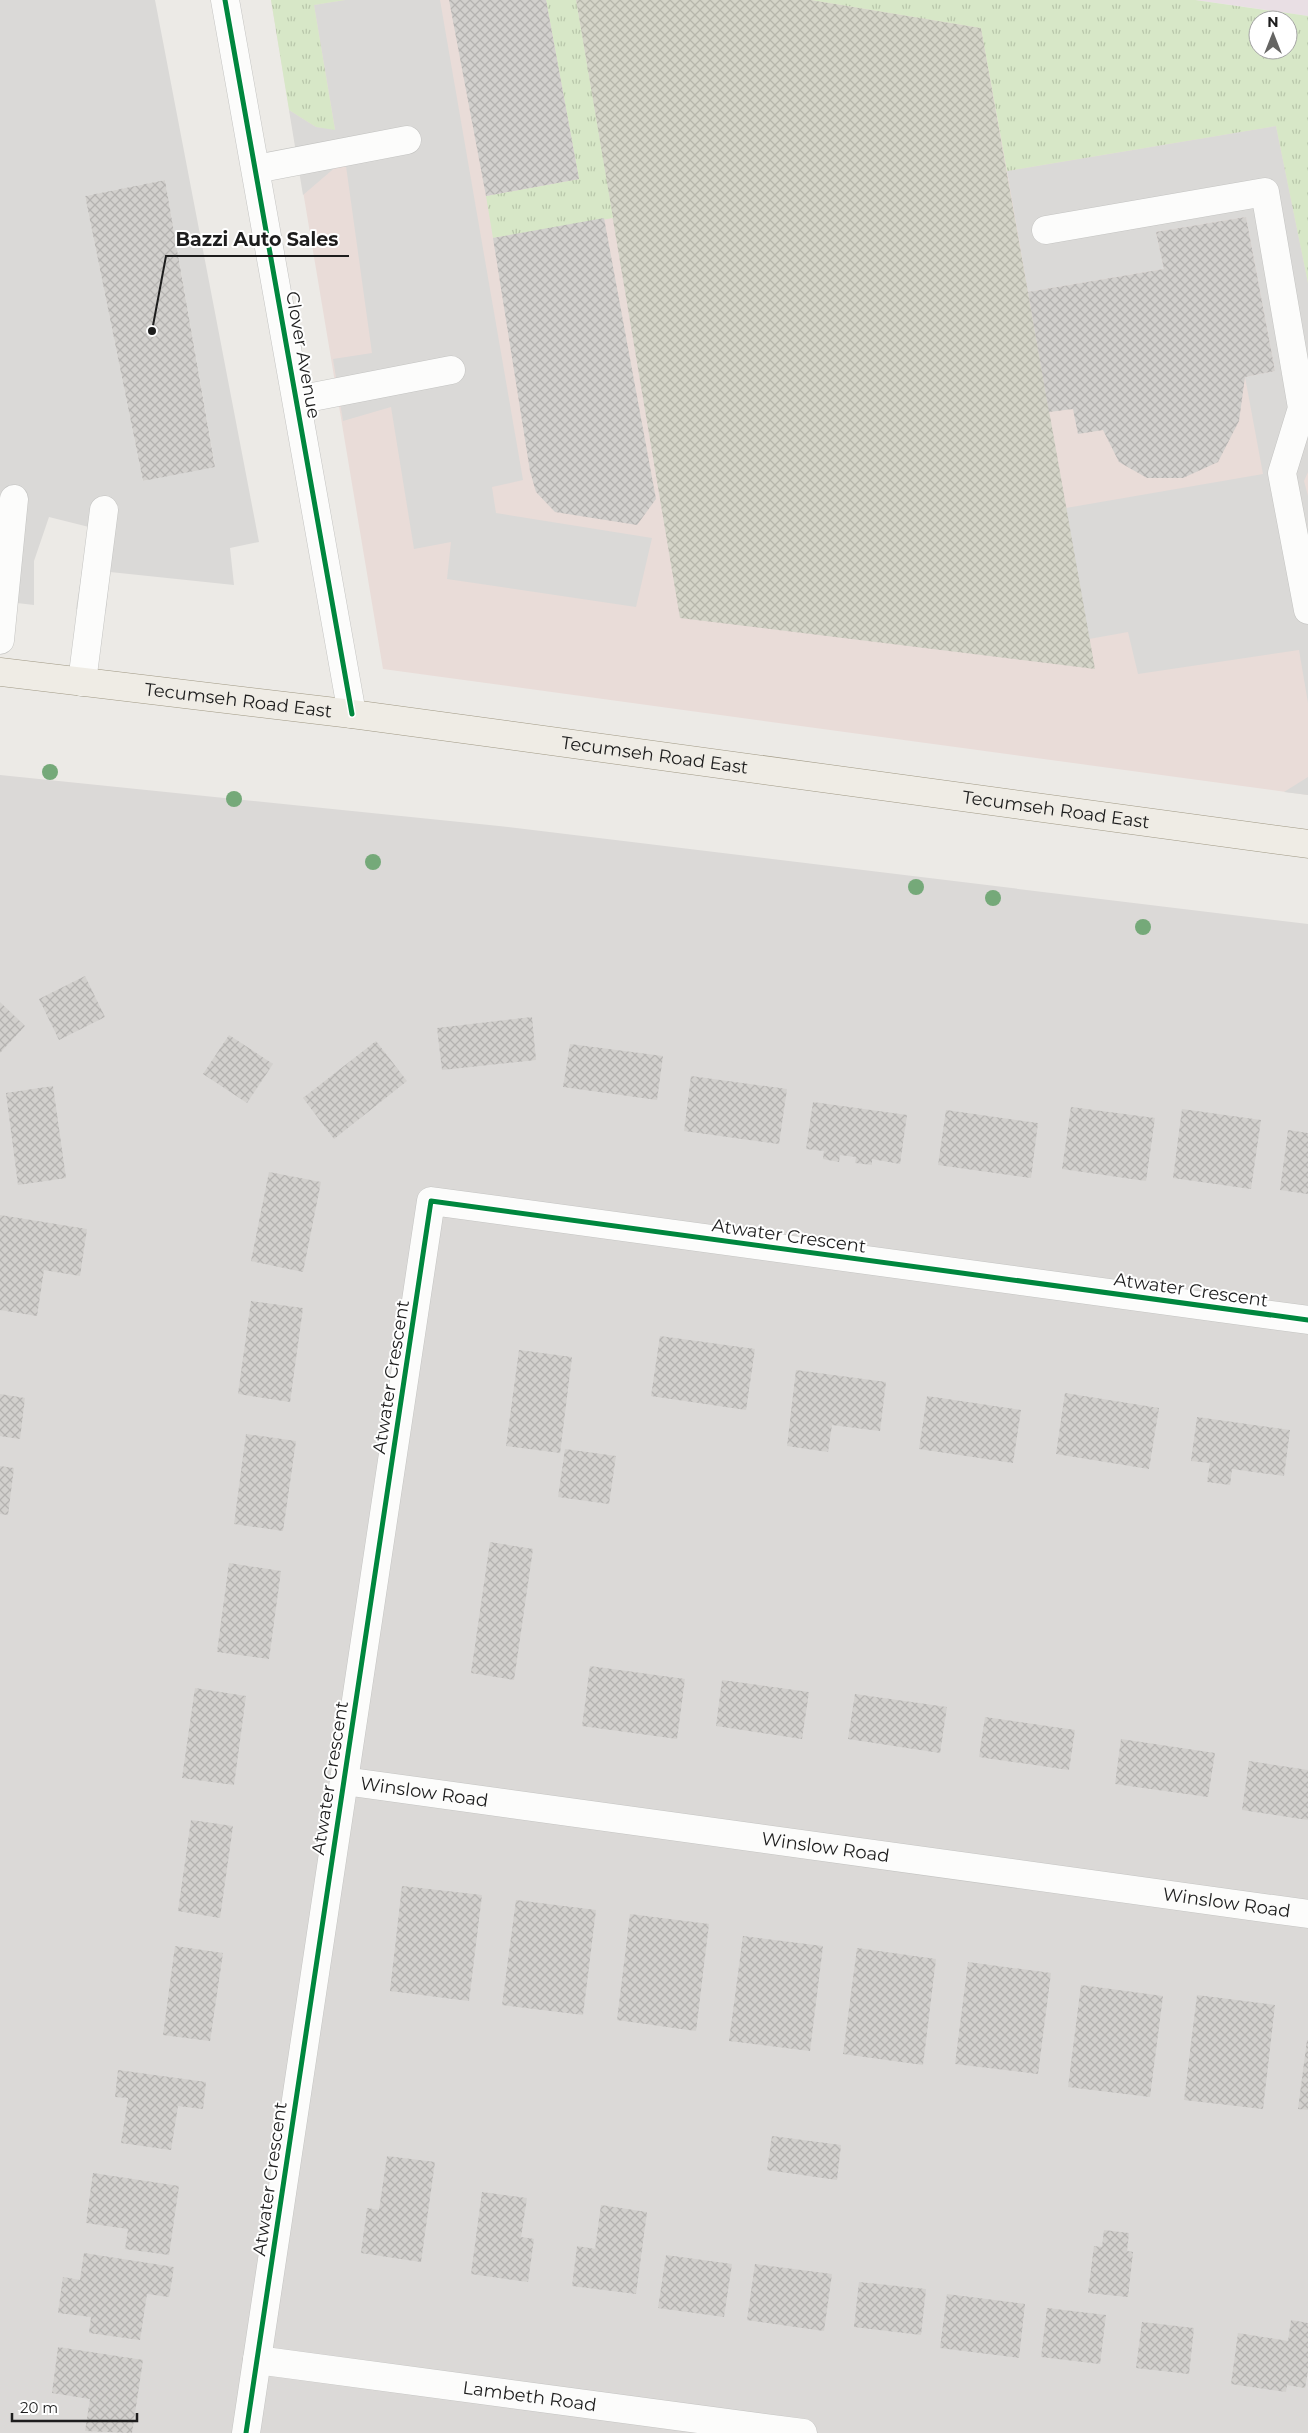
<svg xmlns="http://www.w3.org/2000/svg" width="1308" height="2433" font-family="Montserrat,sans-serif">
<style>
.residential{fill:#dbd9d7}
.commercial{fill:#e9dcd8}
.religious{fill:#dad9d7;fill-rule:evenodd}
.railway{fill:#e9dfe4}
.construction{fill:url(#construction-cross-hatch)}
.grass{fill:url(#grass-tufts);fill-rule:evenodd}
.building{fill:url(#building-cross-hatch)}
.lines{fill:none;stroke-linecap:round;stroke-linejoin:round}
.minor-casing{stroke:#c4c4c2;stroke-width:29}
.major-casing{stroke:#a09985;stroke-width:29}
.minor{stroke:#fcfcfb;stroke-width:28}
.major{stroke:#efece5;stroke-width:28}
.cycleway-casing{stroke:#fff;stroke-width:8}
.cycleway{stroke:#00873e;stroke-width:5}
.tree{fill:#75a979}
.labels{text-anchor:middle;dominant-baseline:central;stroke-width:4;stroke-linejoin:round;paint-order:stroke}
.street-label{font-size:18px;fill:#1d1d1d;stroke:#fff}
.leader{fill:none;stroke:#1d1d1d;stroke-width:2}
.callout-dot{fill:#1d1d1d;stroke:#fff;stroke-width:2}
.callout-label{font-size:19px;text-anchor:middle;font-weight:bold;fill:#1d1d1d;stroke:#fff;stroke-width:4;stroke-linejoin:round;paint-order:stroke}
</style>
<defs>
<pattern id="construction-cross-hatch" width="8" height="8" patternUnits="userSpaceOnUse" patternTransform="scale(1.25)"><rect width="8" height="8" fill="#d4d4c8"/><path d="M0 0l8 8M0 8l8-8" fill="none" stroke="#b6b6ab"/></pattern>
<pattern id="grass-tufts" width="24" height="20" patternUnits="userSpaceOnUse" patternTransform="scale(1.25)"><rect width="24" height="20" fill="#d7e7c7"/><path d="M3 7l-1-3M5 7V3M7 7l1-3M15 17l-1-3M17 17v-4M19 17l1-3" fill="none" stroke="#b8c6aa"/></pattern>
<pattern id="building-cross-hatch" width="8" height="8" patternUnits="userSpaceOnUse" patternTransform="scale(1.25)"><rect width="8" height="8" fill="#d2d0cd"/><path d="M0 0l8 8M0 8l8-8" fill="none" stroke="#b4b2b0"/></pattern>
</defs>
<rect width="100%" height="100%" fill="#eceae6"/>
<path class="residential" d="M0 775 499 826 1308 924V2433H0Z"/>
<path class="commercial" d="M271 0H1195L1258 20V50L1308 251V795L383 669Z"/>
<path class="religious" d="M0 0H155L259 542 230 548 234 585 110 572 106 611 76 609 89 527 49 517 34 561V605L0 601ZM165 180 215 466 143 481 85 196Z
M345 0H440L523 480 492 487 496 513 652 538 636 607 447 579 451 542 414 549 391 407 343 421 333 359 372 353 346 166 338 165 303 195 289 110 316 127 335 129 314 5Z
M1276 126 1308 283V472L1304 481 1308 496V703L1299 650 1138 674 1128 632 1089 639 1066 508 1263 474 1245 377 1275 371 1246 217 1156 232 1164 269 1028 292 1007 171Z
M1308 777V795L1284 792Z"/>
<path class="railway" d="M1195 0H1308V16L1267 10Z"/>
<path class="construction" d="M576 0H811L981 28 1095 669 680 618Z"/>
<path class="grass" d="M271 0H345L314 5 335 130 316 127 289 110Z
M546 0H576L613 218 493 238 486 196 579 179Z
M811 0H1195L1308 16V283L1276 126 1007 171 981 28ZM1258 20H1288V50H1258Z"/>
<path class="building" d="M449 0H546L579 179 486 196Z
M165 180 215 467 143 481 85 196Z
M1246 217 1275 371 1245 377 1239 421 1218 462 1183 478H1147L1119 462 1103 430 1078 434 1073 409 1049 412 1028 292 1164 269 1156 232Z
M604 218 656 499 637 525 555 512 536 492 530 471 493 238Z
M85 976 105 1017 59 1040 39 999Z
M0 1002 25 1026 0 1053Z
M532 1017 536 1060 442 1070 437 1028Z
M229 1035 273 1064 247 1103 203 1074Z
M376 1041 407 1081 334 1139 303 1098Z
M570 1044 663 1056 657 1100 563 1087Z
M691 1076 787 1089 779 1144 684 1131Z
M53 1086 66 1178 18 1185 6 1093Z
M813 1102 907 1115 900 1164 872 1159V1165L855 1163 856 1157 840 1155 839 1162 823 1159 824 1151 806 1149Z
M1071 1107 1155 1118 1146 1181 1062 1169Z
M1182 1109 1261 1120 1251 1189 1173 1178Z
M946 1110 1038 1123 1031 1178 938 1165Z
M1288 1130 1308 1133V1194L1280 1190Z
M269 1172 321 1182 303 1272 251 1261Z
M0 1215 87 1229 80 1276 44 1270 37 1316 0 1310Z
M251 1301 303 1308 290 1402 238 1394Z
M660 1336 755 1349 746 1410 651 1396Z
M519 1350 572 1357 560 1453 506 1446Z
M796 1370 886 1382 880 1431 832 1425 828 1452 787 1446Z
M1065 1393 1159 1408 1149 1469 1056 1454Z
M0 1394 25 1398 20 1439 0 1436Z
M927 1396 1021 1410 1013 1463 919 1449Z
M1197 1417 1290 1430 1284 1476 1232 1469 1230 1485 1207 1482 1210 1463 1191 1461Z
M246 1434 296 1441 283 1531 234 1524Z
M565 1449 616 1456 609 1504 558 1497Z
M0 1466 14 1468 8 1515 0 1514Z
M490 1542 533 1549 514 1680 471 1673Z
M229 1563 281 1571 269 1659 217 1652Z
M590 1666 685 1679 677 1739 582 1726Z
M722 1680 809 1692 802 1739 716 1726Z
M195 1688 246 1696 234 1785 182 1778Z
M855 1694 947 1707 940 1753 848 1739Z
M985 1717 1075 1730 1069 1770 979 1757Z
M1121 1739 1215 1753 1208 1797 1115 1784Z
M1249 1761 1308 1770V1820L1242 1810Z
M191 1820 233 1826 220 1918 178 1911Z
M402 1886 482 1895 469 2001 390 1991Z
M516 1900 596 1910 583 2015 502 2005Z
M630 1914 709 1924 696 2031 617 2020Z
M743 1936 823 1946 810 2051 729 2041Z
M175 1946 223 1953 210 2041 163 2035Z
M857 1948 936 1959 923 2065 843 2054Z
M968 1962 1051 1973 1038 2074 955 2064Z
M1081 1985 1163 1996 1150 2097 1068 2087Z
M1197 1995 1275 2005 1263 2109 1184 2100Z
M1307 2040H1308V2110L1298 2109Z
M118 2070 206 2082 203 2109 178 2106 171 2150 121 2143 128 2098 115 2097Z
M772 2136 841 2145 837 2180 767 2170Z
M387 2156 435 2162 421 2262 361 2253 367 2208 379 2210Z
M93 2173 179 2186 169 2255 125 2249 128 2229 86 2223Z
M482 2192 527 2198 521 2237 534 2239 528 2282 471 2274Z
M601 2205 647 2212 636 2294 572 2286 577 2246 595 2249Z
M1104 2230 1129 2233 1127 2251 1133 2252 1128 2297 1088 2293 1094 2246 1102 2247Z
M84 2253 174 2267 169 2297 147 2294 140 2340 89 2333 91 2317 58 2313 63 2277 80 2280Z
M666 2255 732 2264 724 2317 658 2308Z
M755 2264 832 2274 824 2331 747 2320Z
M859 2282 926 2289 921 2335 854 2327Z
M947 2294 1025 2304 1019 2358 940 2348Z
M1047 2308 1106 2315 1100 2364 1041 2357Z
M1291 2320 1308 2323V2370L1305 2388 1287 2385 1286 2392 1231 2384 1238 2333 1288 2341Z
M1142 2322 1194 2328 1189 2374 1136 2368Z
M58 2347 143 2360 132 2433 85 2431 90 2399 52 2393Z"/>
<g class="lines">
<g class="minor-casing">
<g id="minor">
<path d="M225 0 352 714"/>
<path d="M256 169 407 140"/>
<path d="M1046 230 1265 192 1302 408 1282 473 1308 610"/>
<path d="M297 400 451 370"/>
<path d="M0 640 14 499"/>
<path d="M82 682 104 510"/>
<path id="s1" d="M344 1781 1308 1914"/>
<path id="s2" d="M257 2360 803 2433"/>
<path d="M246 2433 431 1201 1308 1320"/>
</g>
</g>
<g class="major-casing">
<g id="major">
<path id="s3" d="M0 672 352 714 1308 844"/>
</g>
</g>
<use href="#minor" class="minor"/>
<use href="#major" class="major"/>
<g class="cycleway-casing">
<path id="cycleway" d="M225 0 352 714
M246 2433 431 1201 1308 1320"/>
</g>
<use href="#cycleway" class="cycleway"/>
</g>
<g class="tree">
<circle cx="50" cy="772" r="8"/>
<circle cx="234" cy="799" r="8"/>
<circle cx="373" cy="862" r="8"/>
<circle cx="916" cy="887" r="8"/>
<circle cx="993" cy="898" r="8"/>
<circle cx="1143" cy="927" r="8"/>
</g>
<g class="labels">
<g class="street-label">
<text transform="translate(303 355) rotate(80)">Clover Avenue</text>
<text stroke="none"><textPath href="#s3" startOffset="240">Tecumseh Road East</textPath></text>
<text stroke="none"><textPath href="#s3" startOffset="660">Tecumseh Road East</textPath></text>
<text stroke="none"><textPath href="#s3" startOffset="1065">Tecumseh Road East</textPath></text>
<text transform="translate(789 1236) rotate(8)">Atwater Crescent</text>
<text transform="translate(1191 1290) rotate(8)">Atwater Crescent</text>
<text transform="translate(391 1377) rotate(-81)">Atwater Crescent</text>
<text transform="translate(330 1778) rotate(-81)">Atwater Crescent</text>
<text stroke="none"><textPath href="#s1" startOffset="81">Winslow Road</textPath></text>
<text stroke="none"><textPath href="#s1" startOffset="486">Winslow Road</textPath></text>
<text stroke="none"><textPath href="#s1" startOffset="891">Winslow Road</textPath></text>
<text transform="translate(270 2179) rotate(-82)">Atwater Crescent</text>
<text stroke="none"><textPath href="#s2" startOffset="275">Lambeth Road</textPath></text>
</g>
</g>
<path class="leader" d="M152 331L166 256H349"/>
<circle class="callout-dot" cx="152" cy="331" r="5"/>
<g class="callout-label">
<text x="257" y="246">Bazzi Auto Sales</text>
</g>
<g transform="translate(1273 35)"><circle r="24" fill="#ffffff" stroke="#a5a5a5"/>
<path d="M0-4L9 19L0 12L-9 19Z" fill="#656563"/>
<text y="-8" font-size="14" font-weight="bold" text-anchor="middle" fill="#1d1d1d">N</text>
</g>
<path d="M12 2413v8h125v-8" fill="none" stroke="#1d1d1d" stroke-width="2.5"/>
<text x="20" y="2413" font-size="15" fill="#1d1d1d" stroke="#ffffff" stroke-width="4" paint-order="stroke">20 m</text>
</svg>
